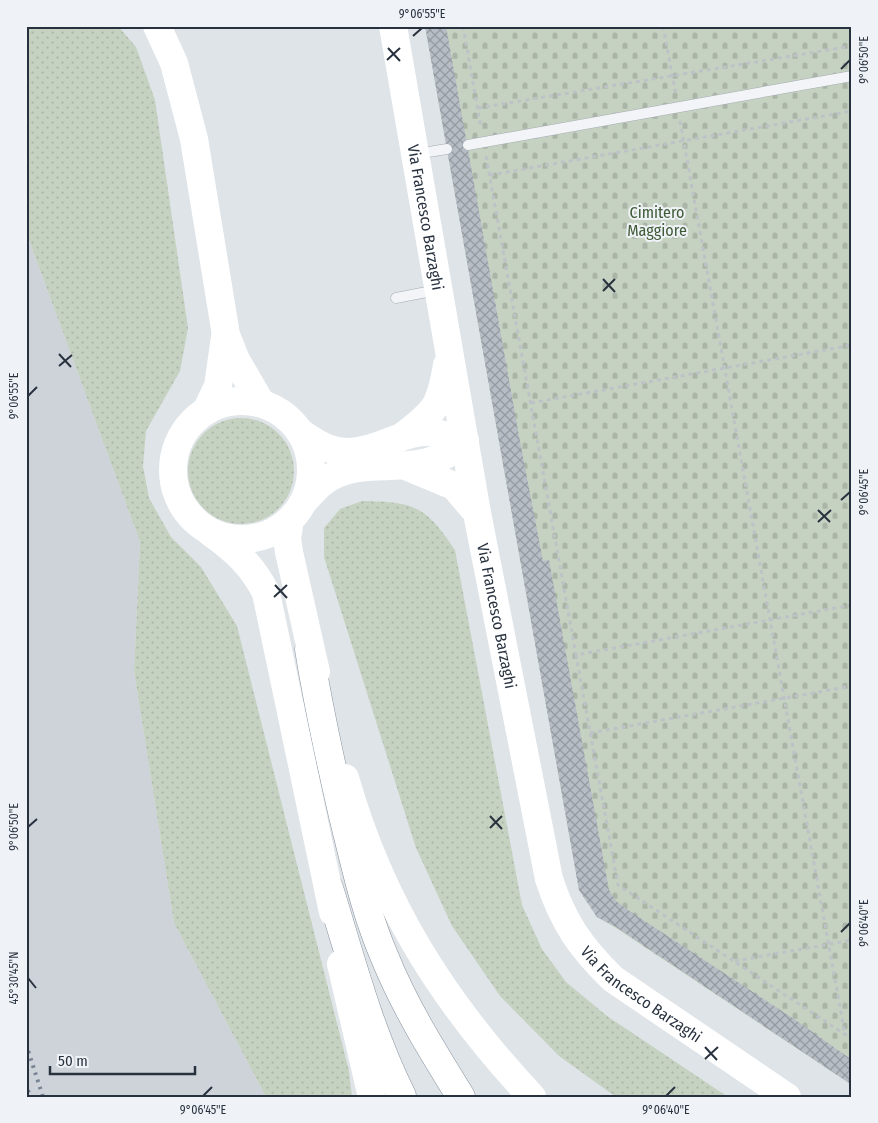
<svg xmlns="http://www.w3.org/2000/svg" width="878" height="1123" font-family="'Fira Sans Condensed',sans-serif">
<style>
.built{fill:#ced3da}
.grass{fill:url(#grass-dots)}
.cemetery{fill:url(#cemetery-stones)}
.building{fill:url(#building-cross-hatch)}
.lines{fill:none;stroke-linecap:round;stroke-linejoin:round}
.lane-casing{stroke:#a4abb2;stroke-width:11}
.highway-casing{stroke:#87929f;stroke-width:29}
.path{stroke:#bdc2c7;stroke-width:3;stroke-dasharray:4 4;stroke-linecap:butt}
.lane{stroke:#f2f4f7;stroke-width:10}
.secondary{stroke:#fff;stroke-width:28}
.highway{stroke:#fff;stroke-width:28}
.rail{stroke:#798492;stroke-width:4;stroke-dasharray:2.5 5;stroke-linecap:butt}
.ticks{fill:none;stroke:#28323f;stroke-width:2}
.labels{text-anchor:middle;dominant-baseline:central;stroke-width:4;stroke-linejoin:round;paint-order:stroke}
.park-label{font-size:16px;fill:#3f5b36;stroke:#eff2f6}
.street-label{font-size:16px;fill:#28323f;stroke:#eff2f6}
.neatline{fill:none;stroke:#28323f;stroke-width:2}
.ticks-label{font-size:12px;text-anchor:middle;fill:#28323f}
</style>
<defs>
<pattern id="grass-dots" width="8" height="8" patternUnits="userSpaceOnUse" patternTransform="scale(1.25)"><rect width="8" height="8" fill="#c6d2c1"/><path d="M2 2h.1M6 6h.1" fill="none" stroke="#aab5a7" stroke-width="1.8" stroke-linecap="round"/></pattern>
<pattern id="cemetery-stones" width="16" height="16" patternUnits="userSpaceOnUse" patternTransform="scale(1.25)"><rect width="16" height="16" fill="#c6d2c1"/><path d="M2 7V4a2 2 0 0 1 4 0v3zM10 15v-3a2 2 0 0 1 4 0v3z" fill="#aab5a7"/></pattern>
<pattern id="building-cross-hatch" width="8" height="8" patternUnits="userSpaceOnUse" patternTransform="scale(1.25)"><rect width="8" height="8" fill="#b7bdc5"/><path d="M0 0l8 8M0 8l8-8" fill="none" stroke="#959aa1"/></pattern>
</defs>
<rect width="100%" height="100%" fill="#dfe4e8"/>
<path class="built" d="M26 232 140 542 134 671 174 923 266 1097H26Z"/>
<path class="grass" d="M26 26H118L136 47 155 100 188 328 180 371 146 431 143 466 149 498 171 537 201 567 237 626 349 1071 352 1097H266L174 923 134 671 140 542 26 232Z
M188 471a53 53 0 1 1 106 0a53 53 0 1 1-106 0Z
M362 501C414 502 425 505 455 550L522 905 542 949 566 982 607 1016 728 1097H616L559 1056 500 996 452 926 416 848 324 557V528L340 509Z"/>
<path class="cemetery" d="M425 26H852V1085L616 928 597 917 579 890Z"/>
<path class="building" d="M425 26H446L519 436 543 561 549 560 609 890 616 901 628 910 797 1021 852 1060V1085L616 927 597 917 579 890Z"/>
<g class="lines">
<g class="lane-casing">
<path id="lane" d="M468 145 852 76
M416 154 447 149
M396 298 437 290"/>
</g>
<g class="highway-casing">
<path id="highway" d="M309 649C318 705 330 760 343 816 355 864 365 912 385 958 405 1007 433 1052 461 1097
M329 888C351 959 369 1030 402 1096"/>
</g>
<path class="path" d="M463 26 481 128
M663 26 676 95
M478 108 852 46
M680 121 845 1035
M486 156 576 655
M490 175 852 111
M531 403 852 345
M852 605 576 655 618 885 852 1039
M590 733 852 686
M735 961 852 940"/>
<use href="#lane" class="lane"/>
<g class="secondary">
<path d="M157 26 174 63 194 139 226 335 236 360 261 403"/>
<path id="s1" d="M393 26 477 513 549 879C563 922 580 947 613 979L787 1097"/>
<circle cx="242" cy="470" r="69"/>
<path d="M207 409 218 386 225 337"/>
<path d="M299 431C332 457 353 457 391 441 401 437 416 431 428 432 440 433 453 438 465 441"/>
<path d="M403 436C436 411 440 406 447 365"/>
<path d="M408 467 454 486 477 513"/>
<path d="M304 501C310 495 316 487 323 482 366 450 418 485 465 441"/>
<path d="M290 520 287 538 289 552 316 672"/>
<path d="M210 532C234 549 253 566 266 593L333 912"/>
<path d="M345 778C381 904 443 1002 532 1097"/>
<path d="M341 964 372 1097"/>
</g>
<use href="#highway" class="highway"/>
<path class="rail" d="M26 1044 43 1097
M26 1083 30 1097"/>
</g>
<path class="ticks" d="M413 36 422 28M388 48 400 61M387 60 400 48M841 69 850 60M603 279 615 292M603 291 615 279M59 354 71 367M59 366 72 355M28 396 37 387M841 500 850 492M818 510 830 522M818 522 831 510M275 585 287 598M274 597 287 585M490 816 502 829M28 827 37 819M490 828 502 816M841 932 850 923M28 978 36 988M705 1047 717 1060M705 1059 718 1047M203 1096 212 1087M666 1096 675 1087"/>
<g class="labels">
<g class="park-label">
<text x="657" y="212">Cimitero<tspan x="657" dy="18">Maggiore</tspan></text>
</g>
<g class="street-label">
<text stroke="none"><textPath href="#s1" startOffset="194">Via Francesco Barzaghi</textPath></text>
<text stroke="none"><textPath href="#s1" startOffset="599">Via Francesco Barzaghi</textPath></text>
<text stroke="none"><textPath href="#s1" startOffset="1019">Via Francesco Barzaghi</textPath></text>
</g>
</g>
<rect width="878" height="1123" fill="none" stroke="#eff2f6" stroke-width="55"/>
<path d="M50 1066v8h145v-8" fill="none" stroke="#28323f" stroke-width="2.5"/>
<text x="58" y="1066" font-size="15" fill="#28323f" stroke="#eff2f6" stroke-width="4" paint-order="stroke">50 m</text>
<rect x="28" y="28" width="822" height="1068" class="neatline"/>
<g class="ticks-label">
<text x="422" y="18">9°06'55"E</text>
<text transform="translate(864 60) rotate(-90)" y="4">9°06'50"E</text>
<text transform="translate(14 396) rotate(-90)" y="4">9°06'55"E</text>
<text transform="translate(864 492) rotate(-90)" y="4">9°06'45"E</text>
<text transform="translate(14 827) rotate(-90)" y="4">9°06'50"E</text>
<text transform="translate(864 923) rotate(-90)" y="4">9°06'40"E</text>
<text transform="translate(14 978) rotate(-90)" y="4">45°30'45"N</text>
<text x="203" y="1114">9°06'45"E</text>
<text x="666" y="1114">9°06'40"E</text>
</g>
</svg>
